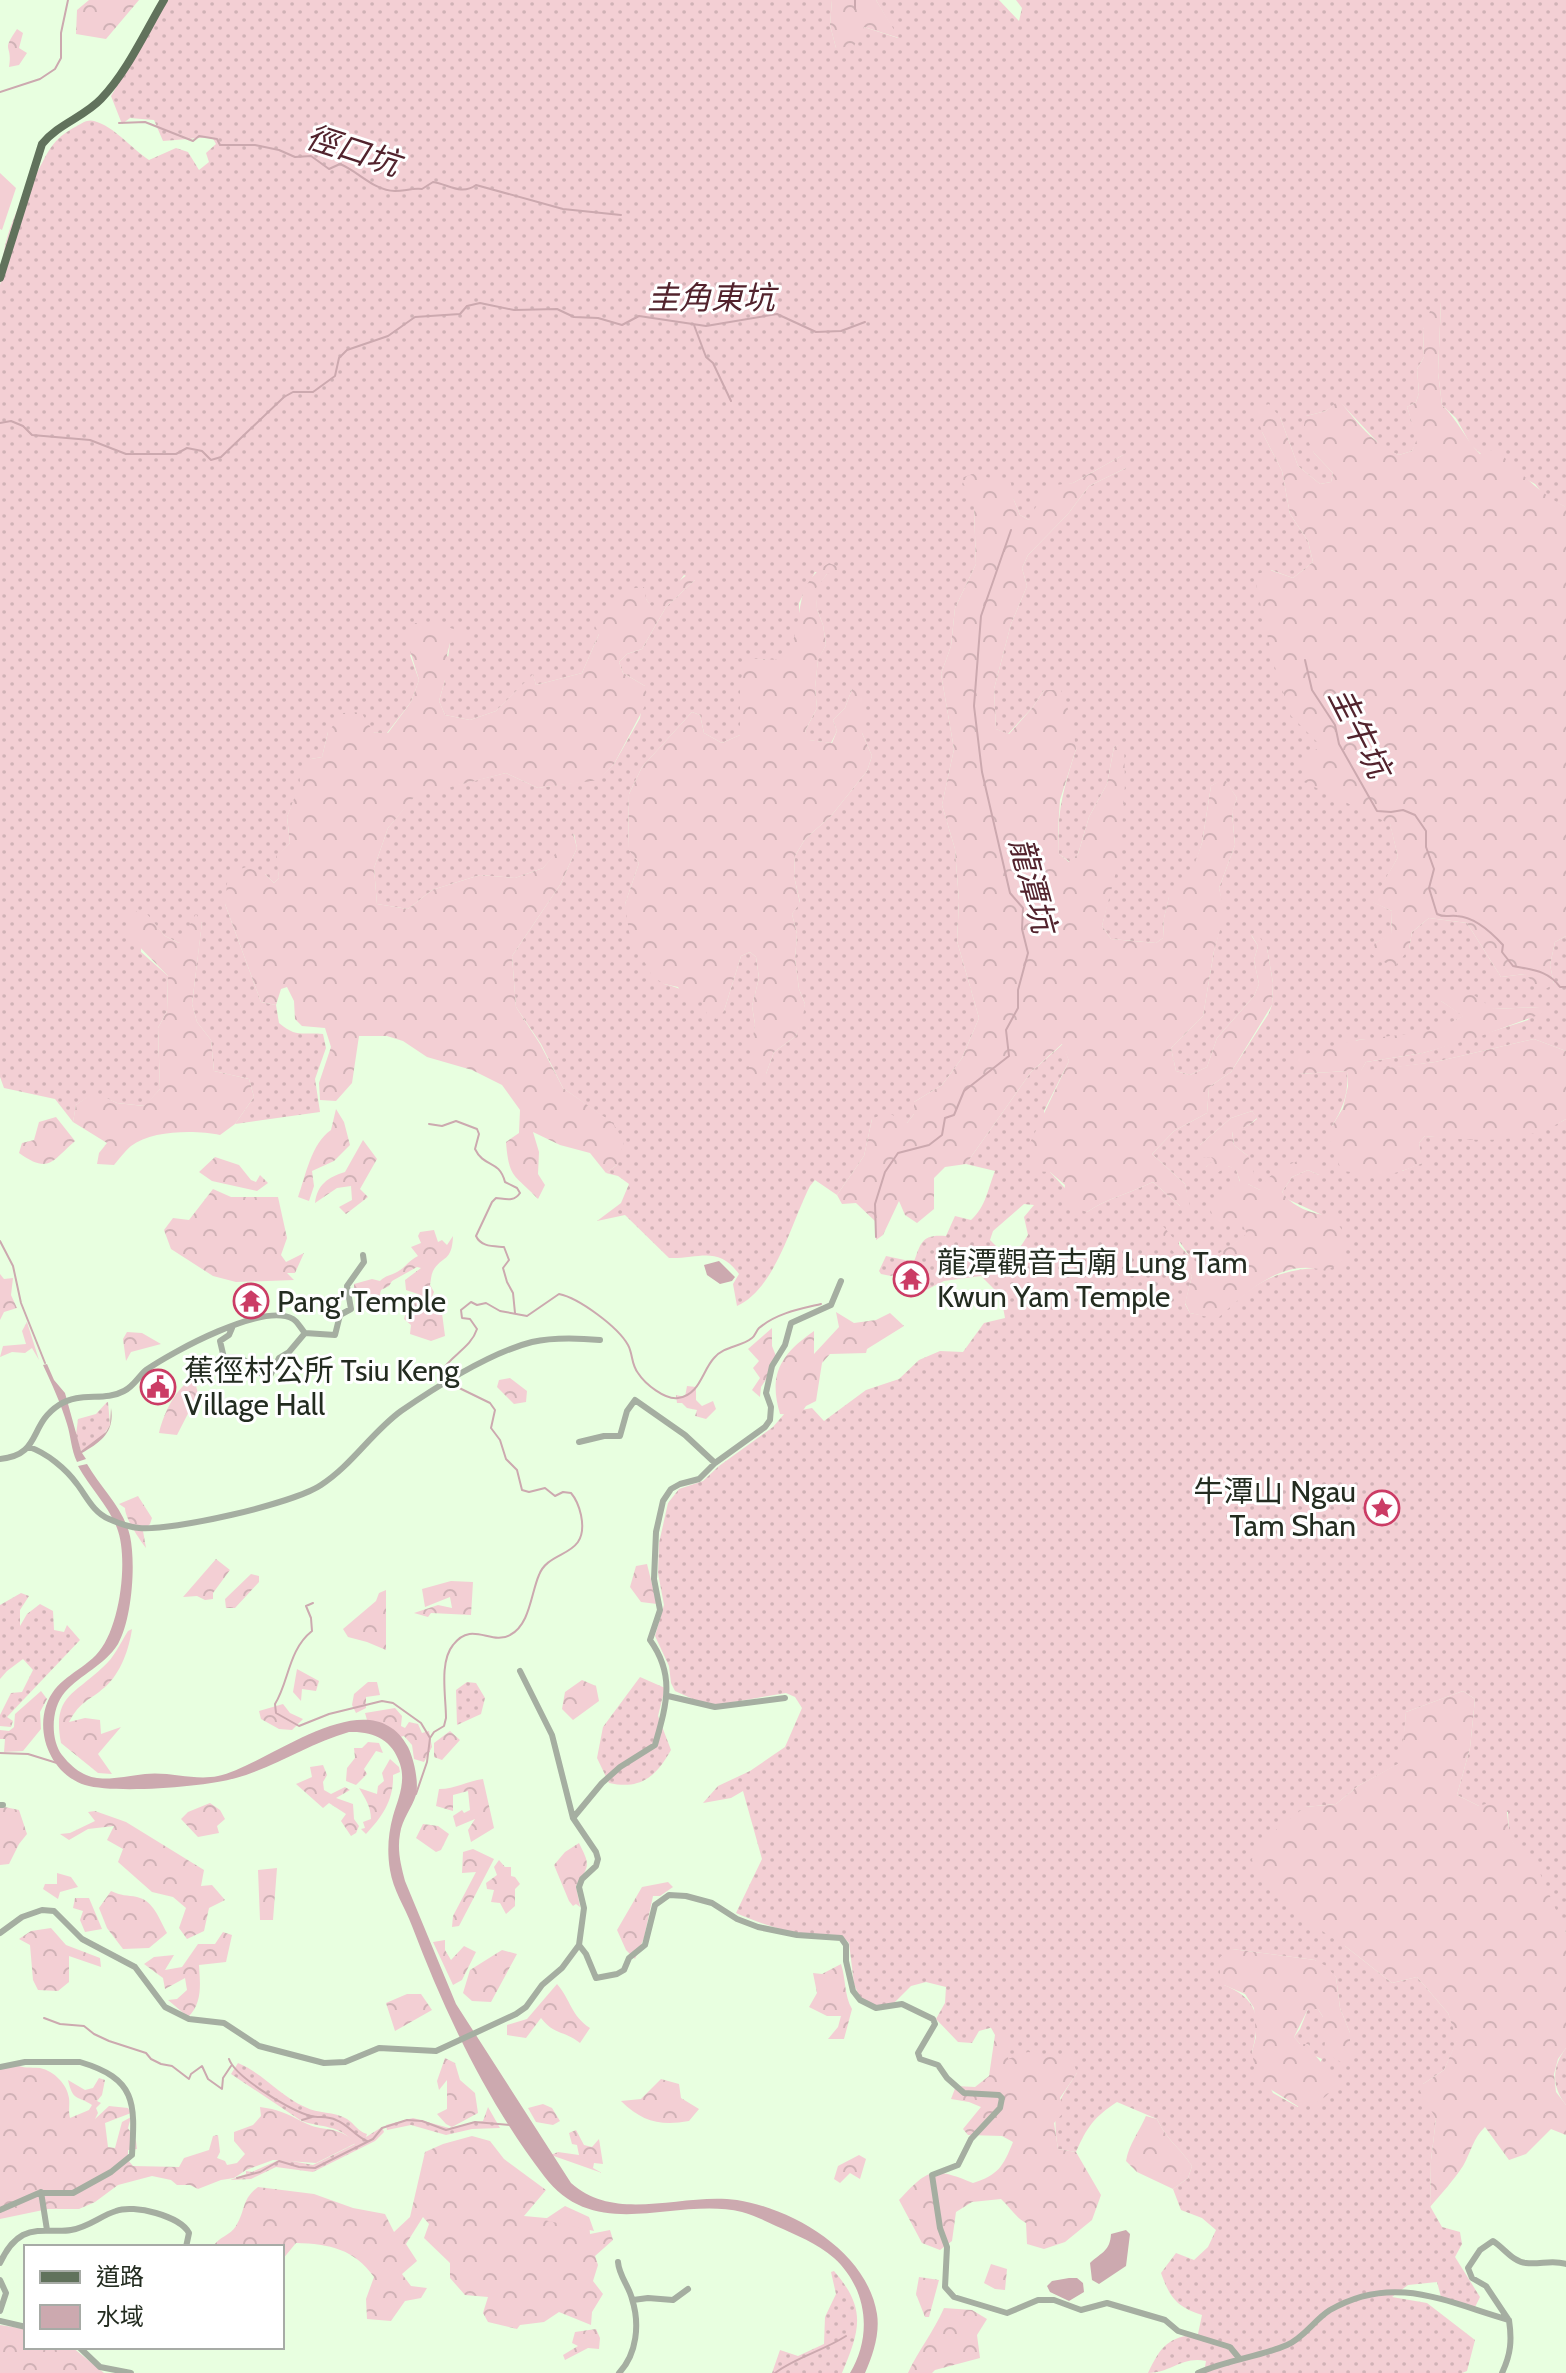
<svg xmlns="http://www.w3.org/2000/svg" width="1566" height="2373" font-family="Cabin,'Noto Sans TC',sans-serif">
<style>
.grass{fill:url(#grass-dots);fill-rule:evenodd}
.forest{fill:url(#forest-crowns)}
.park{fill:#f3cfd4}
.water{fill:#cca9af}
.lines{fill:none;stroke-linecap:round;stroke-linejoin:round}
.stream{stroke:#cca9af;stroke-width:2}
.minor{stroke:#a5aea1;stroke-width:6}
.major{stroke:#61725c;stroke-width:8}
.labels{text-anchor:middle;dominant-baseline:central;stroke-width:6;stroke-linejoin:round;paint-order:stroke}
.poi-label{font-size:30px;fill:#232c20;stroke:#fff;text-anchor:start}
.water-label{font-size:32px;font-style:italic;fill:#52232d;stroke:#fff}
</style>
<defs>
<pattern id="grass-dots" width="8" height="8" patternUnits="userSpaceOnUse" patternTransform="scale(2)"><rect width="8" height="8" fill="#f3cfd4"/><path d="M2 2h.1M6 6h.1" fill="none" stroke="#d0b2b6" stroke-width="1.8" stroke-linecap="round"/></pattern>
<pattern id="forest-crowns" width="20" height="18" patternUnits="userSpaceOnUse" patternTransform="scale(2)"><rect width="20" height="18" fill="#f3cfd4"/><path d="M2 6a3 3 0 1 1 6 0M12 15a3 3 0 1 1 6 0" fill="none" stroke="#d0b2b6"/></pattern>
</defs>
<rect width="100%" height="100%" fill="#e8ffe0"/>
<path class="grass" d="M168 0H832L830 25 836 48 864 27 898 38 876 0H999L1019 21 1022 8 1016 0H1566V507L1545 497 1535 484 1481 454 1471 445 1456 418 1442 405 1438 372 1441 302 1423 329 1424 357 1417 369 1419 393 1416 402 1407 407 1418 439 1412 451 1399 455 1384 449 1339 401 1326 411 1306 416 1314 453 1333 473 1331 482 1320 484 1298 466 1280 417 1262 432 1282 471 1290 514 1308 541 1313 562 1293 578 1271 570 1323 747 1362 809 1390 823 1398 857 1373 902 1392 911 1391 935 1375 943 1409 949 1412 932 1429 918 1467 923 1501 977 1525 974 1554 984 1550 965 1555 942 1566 936V1051L1534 1039 1435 1062 1360 1072 1366 1062 1423 1053 1528 1020 1540 1007 1494 1009 1441 1001 1464 1016 1441 1028 1407 1036 1357 1040 1299 1074 1347 1071C1349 1093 1343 1108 1332 1126L1352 1170 1402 1171 1422 1163 1419 1143 1425 1136C1464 1140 1533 1139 1566 1119V1933L1509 1836 1508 1812 1479 1806 1457 1795 1470 1748 1475 1699 1463 1691 1406 1712 1402 1762 1358 1786 1336 1804 1305 1807 1345 1946 1392 1983 1417 1977 1448 2013 1458 2039 1444 2070 1423 2084 1436 2119 1431 2160 1430 2206 1442 2227 1460 2232 1462 2244 1455 2257 1480 2297 1474 2309 1441 2297 1437 2282 1408 2285 1392 2297 1427 2303 1475 2340 1467 2371 1462 2373H1204L1206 2361C1182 2356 1171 2373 1148 2373 1161 2346 1168 2337 1198 2334L1202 2315C1177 2307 1170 2298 1161 2273L1176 2253 1194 2260 1208 2247 1216 2230 1202 2218 1181 2210 1173 2189 1188 2178 1192 2166C1179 2146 1168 2142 1157 2119L1117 2102C1094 2117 1087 2127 1076 2152L1058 2149C1052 2112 1056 2104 1077 2073L1007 2059 997 2026 979 2031 972 2043 958 2042 936 2019 945 2003 946 1987 926 1982 911 1986 894 2003 876 2008 860 1998 854 1984 849 1943C839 1931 827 1936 812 1935 785 1932 761 1924 736 1913L762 1859 743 1791 731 1798 703 1803 718 1786 750 1771 785 1747 802 1708 795 1697 786 1693 716 1705 695 1700 675 1691 671 1683 669 1666 655 1636 664 1605 658 1573 659 1543 668 1503 679 1489 703 1481 719 1466 773 1427 785 1413 812 1408 824 1421 866 1390 899 1379 919 1360 940 1351 963 1352 984 1323 1005 1318 1001 1296 981 1276 944 1281 924 1291 916 1284 912 1270 891 1276 881 1274 879 1271 886 1256 914 1262C921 1242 922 1234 946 1236L955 1216 971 1220C986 1207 988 1188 995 1171L966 1164 1031 1072 1063 1044 1069 1061 1044 1111 1050 1172 1087 1212C1107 1198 1131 1193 1153 1182L1180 1206H1189L1185 1184 1152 1154 1174 1131 1207 1113 1209 1087 1231 1072 1269 1013 1272 1005 1273 983 1267 948 1251 935 1258 946 1254 960 1259 984 1254 996 1217 1038 1207 1067 1190 1075 1176 1071 1171 1048 1203 1016 1214 951 1224 913 1219 888 1235 845 1232 812 1237 798 1224 779 1211 786 1202 843 1192 874 1169 897 1164 918 1163 938 1156 943 1111 939 1102 926 1109 896 1124 743 1114 747 1107 784 1089 817 1078 854 1070 862 1059 854C1056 812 1064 788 1076 749L1044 690 1033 707 1008 734 996 729 994 689 1011 624 1027 586 1022 568 1028 555 1068 514 1089 486 1126 468 1123 455 1073 483 1064 485 1029 520 1020 515 1013 498 974 506 976 564 955 608 951 646 941 674 954 749 942 805 955 849 959 901 957 941 979 1018 962 1058 942 1085 914 1102V1114L907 1123 872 1119 864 1156 837 1195 815 1180 810 1186C791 1223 776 1288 737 1306L733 1284 739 1274C718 1245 699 1259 669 1258L625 1215 597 1221 621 1203 629 1184 618 1176 606 1173 617 1165 612 1123 563 1088 541 1044 516 1007 512 956 560 885 577 848 574 834 543 868 515 878 480 875 432 890 408 909 377 904 374 868 388 828 415 795 506 773 538 788 599 779 614 764 640 718 645 686 623 673 619 662 627 654 642 649 666 607 695 580 684 575 673 590 652 608 646 599 599 634 582 673 536 685 533 675 496 711 470 720 445 715 439 701 445 680 450 643 410 655 419 680 411 702 387 733 328 732 322 757 311 759 287 817 290 843 277 856 279 878 274 883 265 874 225 904 261 1002 276 1005 279 1023C297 1038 301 1032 323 1034L326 1048 315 1079 320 1112 235 1124 254 1097 249 1079 214 1071 211 1040 197 1022 192 1004 202 922 179 943 165 936 142 909 141 952 168 976 167 1011 158 1028 160 1089 145 1106 117 1103 94 1093 76 1105 73 1122 55 1099 4 1088 0 1077V285L3 271C0 243 21 199 35 176 49 152 50 140 77 126 82 123 88 119 94 121 114 126 132 149 149 160L176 148 188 152 199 170 209 162 206 153 216 144 212 137 163 141 154 120 130 118 122 124 111 96ZM815 572 827 574 815 588 817 609 823 625 826 645 818 659 815 688 817 708 805 731 808 740 831 743 837 731 833 720 845 708 852 689 862 699V733L872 756 867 771 831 816 805 839 795 856 794 876 800 902 792 914 797 934 795 959 799 989 805 1004 796 1036 774 1052 766 1074 753 1047 755 1024 752 1006 759 978 756 957 750 952 741 956 724 1011C704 1002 685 988 664 984L625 904 639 863 628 848 629 794 642 767 692 712 700 715 704 733 722 743 740 735 754 659 782 661 790 650 799 626V603ZM1252 1111 1257 1119 1249 1125 1232 1131 1234 1145 1248 1156V1184L1260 1190 1321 1162 1319 1175 1308 1170 1292 1177 1282 1192 1287 1199 1322 1215 1315 1268C1266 1272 1252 1287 1217 1318L1190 1313 1185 1304 1192 1276 1179 1259V1241L1193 1261 1202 1265 1248 1234 1230 1191 1240 1182 1236 1169 1228 1166 1206 1167 1215 1160 1200 1145 1231 1118ZM1024 1204 1034 1205 1024 1217 1028 1235 1021 1246 1006 1256 990 1240 993 1231ZM1232 1949 1315 1960 1336 1977 1340 2008 1350 2033 1323 2017 1318 2009H1308L1300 2029 1294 2037 1300 2044H1308L1313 2055 1322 2059 1298 2107 1273 2093 1252 2052C1261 2017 1258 1999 1224 1985Z
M107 1402H108L110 1425 102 1437 81 1451 76 1435 78 1419 96 1414Z
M21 1593 29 1596 20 1610V1626L27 1614 40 1604 53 1611 54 1630 64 1632 67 1625 80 1640 7 1717 13 1721 11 1727 0 1726V1715L11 1693 22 1692 33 1670 23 1659 7 1671 0 1679V1605Z
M640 1677 665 1688 658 1716 671 1750C656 1777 640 1790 609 1783L597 1758 603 1727Z
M467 1682 476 1683 485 1698 481 1714 457 1725 456 1690Z
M1566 2048V2105C1551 2086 1552 2067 1566 2048Z
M238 2063C264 2074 279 2095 305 2107 318 2114 334 2111 347 2119 355 2124 357 2131 367 2134L366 2137 382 2127 384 2132 375 2141 313 2172 276 2167 251 2179 230 2180 246 2174V2171L252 2172 281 2159 313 2165 355 2144C340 2124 321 2128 302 2121L307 2118 300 2120 231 2074Z
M488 2107 500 2128 472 2129 446 2135 411 2125 387 2130 386 2125 413 2118 449 2128 483 2121Z
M834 2271C867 2309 860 2330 842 2373H772L780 2350 798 2356 824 2344 825 2317 836 2294 831 2272Z"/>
<path class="forest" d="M89 0H139L106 39 76 34 77 10Z
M832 0H876L899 38 864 27 854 46 836 48 830 25Z
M17 29 23 33 19 48 27 53 19 65 9 67C13 42 0 54 17 29Z
M1441 301 1438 372 1442 405C1458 420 1465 439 1480 454L1495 449C1518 469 1539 494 1566 507V936L1555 942 1550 965 1554 984 1542 991 1525 974 1501 977 1467 923 1429 918 1412 932 1409 949 1394 968 1371 954 1375 943 1391 934 1392 911 1372 902 1398 857 1390 824 1302 781 1308 753 1322 747 1291 716 1273 661 1254 575 1270 570 1293 578 1313 562 1308 541 1290 514 1282 471 1262 432 1254 409 1269 404 1280 417 1298 466 1320 484 1331 482 1333 473 1314 453 1303 430 1306 416 1326 411 1339 400C1357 422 1373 444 1399 455L1412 451 1417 439 1407 407 1416 402 1419 393 1417 369 1424 357 1423 329 1432 306Z
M1123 455 1129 459 1126 468 1089 486 1068 514 1028 555 1022 568 1027 586 1011 624 994 689 996 729 1009 734 1033 707 1044 690H1061L1072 720 1076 749 1060 800 1058 830 1059 854 1069 862 1078 854 1089 817 1107 784 1114 747 1124 742 1125 784 1120 856 1102 926 1111 939 1156 943 1163 938 1164 918 1169 896 1191 874 1202 843 1211 786 1224 778 1237 798 1232 813 1235 845 1219 888 1225 913 1214 951 1203 1016 1171 1048 1176 1071 1190 1075 1207 1067 1217 1038 1254 996 1259 984 1254 960 1258 946 1251 934 1258 935 1267 948 1273 983 1272 1005 1231 1072 1209 1087 1207 1113 1174 1131 1152 1154 1185 1184 1190 1206H1180L1153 1182C1131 1193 1107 1198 1087 1212L1063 1204 1065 1185 1050 1172 1032 1171 1029 1145 1069 1061 1062 1044 1031 1072 966 1164 945 1167 934 1178V1209L917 1223 905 1215 899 1201 883 1235 876 1240V1222L856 1203 842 1204 837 1195 864 1156 872 1119 887 1112 907 1123 914 1114V1102L942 1085 962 1058 979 1018 957 941 959 901 955 849 942 805 954 749 941 674 951 646 955 608 976 564 974 506 961 478 973 474 1011 483 1013 498 1020 515 1029 520 1047 486 1073 483Z
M829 563 839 567V573L827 574 816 588 817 609 823 625 826 645 818 660 815 688 817 708 805 731 809 740 832 743 837 731 833 720 845 708 852 689 857 684 862 699V733L872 756 867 771 831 816 805 839 795 856 794 876 800 903 792 914 797 934 795 959 799 989 805 1004 803 1016 796 1036 774 1052 766 1074 760 1083 752 1082 748 1073 755 1024 752 1006 759 978 756 957 750 952 741 956 724 1011 717 1019 707 1014 702 1002 687 1003 678 987 664 984 652 976 629 932 625 904 639 863 628 849 629 794 642 767 692 712 700 715 704 733 722 743 740 735V685L744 664 754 659 782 660C810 627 786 588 829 563Z
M695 571V580L666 607 642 649 627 654 619 662 623 673 645 686 648 700 614 764 599 780 538 788 506 773 415 796 388 828 374 868 377 904 408 909 432 890 480 875 515 878 543 868 573 833 577 848 560 885 512 956 516 1007 540 1044 563 1088 613 1123 624 1142 617 1165 606 1173 590 1153 560 1145 533 1132 539 1152 538 1174 545 1185 538 1199C515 1174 509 1180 506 1142L519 1133 520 1110 502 1085 472 1070 427 1057 403 1041 387 1036H359L352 1083 336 1101 320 1100 319 1083 331 1047 325 1028 302 1026 295 1019 294 1001 287 987 281 989 276 1005 261 1002 225 904 228 874 246 867 265 874 274 883 279 878 276 856 290 843 287 817 300 783 299 768 311 759 322 757 328 732 343 713 361 712 374 733H388L411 702 419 680 406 637 413 623 434 624 462 631V639L450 643 447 655 455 670 445 680 439 701 445 715 470 720 496 711 533 674 536 685 582 673 599 634 593 622 628 589 644 587 646 599 652 607C666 596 679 577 695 571Z
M143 909 165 936 179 943 196 914 202 923 192 1004 197 1022 211 1040 214 1071 249 1079 254 1097 235 1124 220 1135C196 1130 152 1130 131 1146 125 1151 119 1159 114 1165L97 1164 99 1153 107 1143 73 1122 76 1105 94 1092 117 1103 144 1106 160 1089 158 1028 167 1011 168 976 126 933 128 915Z
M1468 991 1494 1009 1540 1007 1544 1013 1475 1038 1423 1053 1366 1062 1361 1071 1435 1062 1534 1039 1566 1051V1119C1522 1146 1474 1141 1425 1136L1419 1143 1423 1163C1406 1170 1385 1178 1366 1176 1357 1175 1352 1170 1342 1172L1329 1138 1332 1126 1343 1108 1348 1086 1347 1071 1299 1074 1295 1061 1297 1057C1317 1051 1338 1043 1359 1040 1396 1034 1430 1036 1463 1016L1441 1001V993Z
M336 1109 344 1122 350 1145 334 1161 312 1171 314 1186 309 1201 298 1197C306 1175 311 1144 331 1130Z
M1252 1111 1257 1118 1249 1125 1232 1132 1234 1145 1248 1156 1254 1173 1248 1184 1260 1190C1269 1171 1289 1164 1309 1157L1321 1162 1323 1173 1319 1175 1308 1170 1292 1177 1282 1192C1292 1207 1315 1216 1333 1215L1343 1232V1261L1326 1271C1282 1257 1247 1292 1217 1319L1190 1313 1185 1303 1192 1276 1165 1241 1160 1223C1171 1234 1190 1261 1202 1265L1247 1234 1241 1222 1216 1223 1210 1209 1240 1181 1236 1170 1228 1166 1217 1173 1206 1167 1214 1160 1211 1157 1202 1158 1200 1145 1231 1118Z
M56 1117 75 1141C51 1162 49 1174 19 1153L22 1143 34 1140 39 1122Z
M363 1140 377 1159 360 1189 368 1197 346 1214 339 1207 352 1200 351 1186 337 1188 315 1203C317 1185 328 1177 345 1172Z
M215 1157 239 1165 251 1180 256 1182 260 1175 268 1183 257 1191 212 1181 199 1172Z
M213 1189 231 1197H278L287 1238 281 1255 286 1262 304 1253 295 1273H287L294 1280 236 1282 213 1276 171 1249 164 1230 173 1218 189 1220Z
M434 1230 438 1242 442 1240 447 1245 453 1236C452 1263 442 1255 433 1271 431 1275 431 1280 430 1285L434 1292 428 1307 440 1298 445 1336 431 1341 410 1334 411 1325 404 1319 408 1305 421 1300 418 1294 406 1290 405 1280 421 1268 417 1267 392 1281 389 1286 381 1290 379 1298 374 1299 363 1288H354V1284L372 1279 380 1281C386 1275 390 1276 397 1272 405 1268 409 1260 418 1256L411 1247 421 1243 418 1236 420 1232Z
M0 1274 4 1279 13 1278 11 1295 17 1308 4 1312 0 1320Z
M836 1312 854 1323 876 1320 890 1313 904 1326 867 1349 866 1353 830 1354 822 1363 816 1401 806 1406 800 1415 780 1414C768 1374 781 1354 814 1331V1354L839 1327Z
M27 1322 39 1360 32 1348 25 1353 12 1352 0 1357 3 1346 26 1344 22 1331Z
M772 1328V1346L778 1361 761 1387 760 1397 752 1390 760 1378 753 1368 759 1361 748 1349Z
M127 1332 142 1333 161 1344 131 1352 126 1361 123 1339Z
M194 1377 198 1394 177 1435 159 1433C164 1412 176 1388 194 1377Z
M510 1378 527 1391 526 1402 514 1404 497 1387 499 1380Z
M687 1386 696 1387V1400L702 1406 713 1401 716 1409 706 1419 695 1416 697 1410 687 1408 682 1403H677L676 1395 685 1397Z
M138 1496 152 1518 150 1524 143 1531 146 1548C139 1539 125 1518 125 1508L119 1504Z
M216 1559 230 1570 213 1593V1599L205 1600 197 1596 183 1597Z
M647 1564 657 1604 641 1602 630 1587 636 1566Z
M251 1574 259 1576V1582L235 1608H226L225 1599Z
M451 1581 473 1582 471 1615 431 1613 428 1617 414 1613 438 1605 452 1608 450 1597 425 1607 422 1589Z
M386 1590V1650L367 1642 348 1637 343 1629 376 1601 379 1593Z
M132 1629C129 1649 121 1673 105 1687 88 1702 81 1700 69 1722L85 1718 100 1720 101 1734 121 1727 98 1754 112 1774 98 1773 61 1743C52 1696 74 1695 103 1667 114 1658 121 1642 128 1631Z
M297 1669 319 1681 316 1691 302 1689 301 1701 293 1692Z
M582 1680 596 1686 599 1701 573 1720 562 1709 565 1692Z
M368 1682H377L380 1695 366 1697V1708L356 1713 352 1705 354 1694Z
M41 1691 47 1699 40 1712 41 1729 23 1751 4 1752 5 1739H0V1730L9 1731 14 1727 15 1714Z
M1463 1691 1475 1699 1470 1748 1457 1795 1479 1806 1504 1798C1512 1825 1502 1846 1533 1857L1566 1933V2048L1558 2059 1554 2074 1556 2092 1566 2105V2135L1551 2129 1526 2154 1509 2160 1485 2127C1473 2138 1471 2152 1463 2166 1453 2181 1442 2193 1430 2207L1431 2160 1436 2119 1420 2091 1423 2084 1444 2070 1457 2040 1448 2013 1417 1977 1392 1983 1345 1946 1290 1910 1254 1871 1252 1859 1261 1842 1305 1807 1336 1804 1358 1786 1401 1762 1406 1712Z
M283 1704 290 1713 303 1719 292 1730 279 1729 261 1719 259 1711Z
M395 1708 402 1716 401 1726 405 1728 409 1722 418 1724 422 1733 429 1731 432 1747 424 1762 414 1759 412 1745 404 1736 400 1737 389 1727 367 1720 365 1713Z
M450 1731 460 1740 442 1760 434 1757V1743Z
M368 1742 379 1743 383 1753 376 1751 364 1769 367 1774 356 1785 346 1781 347 1768 355 1758 354 1748H362Z
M390 1759 399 1767 400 1772 393 1775C394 1800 382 1817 366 1834L361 1829 365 1828 363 1822 371 1819C371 1807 365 1798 359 1788L377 1794 378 1786 384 1781 382 1773Z
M323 1765 327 1775 323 1782 324 1790 331 1794 345 1787 350 1790 336 1798 353 1804 354 1819 359 1826 356 1833 351 1836 341 1821 346 1814 329 1803 323 1808 296 1784 312 1777 310 1767Z
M483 1779 494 1828 471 1842 468 1830 475 1819 456 1827 453 1816 462 1810 464 1813 470 1810 468 1791 453 1795V1811L436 1806 439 1789C456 1789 467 1781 483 1779Z
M210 1803 220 1810 225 1819 217 1826 219 1833 198 1837 181 1819 188 1812Z
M0 1806 19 1810 27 1834 19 1844 9 1864 0 1865Z
M95 1811 126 1822 204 1870 201 1886 212 1885 225 1900 209 1908 204 1931 187 1939 179 1928 186 1908 173 1897 152 1892 118 1862 123 1849 107 1840 114 1826 88 1829 69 1840 60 1834 70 1833 95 1821 88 1812Z
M423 1824 438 1826 449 1834 441 1850 436 1852 416 1838Z
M579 1843C590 1865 590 1865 576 1886L580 1907 576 1904 573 1906 569 1901 554 1865 565 1852Z
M473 1849 494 1859 459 1926 452 1927 453 1916 476 1872 462 1873 463 1852Z
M499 1860 505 1867H511V1876L515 1877 520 1884 515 1889V1906L506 1914 500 1903 491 1902 494 1890 487 1889 486 1883 497 1875 494 1867Z
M277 1868 273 1920H260L258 1870Z
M57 1873 71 1877 78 1887 60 1892 58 1899 43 1889 45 1884H57Z
M668 1882 673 1887 660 1896H653L644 1938 635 1959 626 1950 617 1930 642 1887Z
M111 1891C121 1896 127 1895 137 1897 154 1901 159 1919 167 1933L149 1948 123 1949 107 1928 99 1908Z
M75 1898H89L102 1929 85 1932 80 1920 83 1911 73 1908Z
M51 1928 66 1945 100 1958 101 1967 69 1956V1982L58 1991 38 1990 33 1980 30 1945 19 1939 31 1931Z
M223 1932 232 1935 226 1962 199 1965C200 1983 203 2003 188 2017L168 2000 177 1999 187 1990 185 1978 165 1989 163 1978 144 1964 154 1957 174 1955 165 1970 182 1967 198 1944H215Z
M445 1940V1950L451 1960 464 1946 476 1952 462 1980 453 1985 433 1942Z
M1232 1949 1315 1960 1326 1966 1336 1977 1340 2008 1350 2033V2056L1342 2063 1324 2051 1325 2042 1329 2037 1319 2029 1323 2017 1318 2009H1308L1294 2037 1300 2044H1308C1315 2059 1329 2067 1336 2083 1326 2100 1317 2104 1299 2107L1257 2081 1252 2052 1256 2037 1254 2008 1245 1994 1224 1985 1220 1975V1957Z
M502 1950 517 1954 491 2002 472 2001 463 1993 470 1970Z
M841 1964C846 1979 844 1995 852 2009L844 2039H828L838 2027 841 2016H827L809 2007 817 1993 813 1973 822 1974Z
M557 1984C571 2000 571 2016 590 2028L580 2043C564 2030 555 2036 541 2018L526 2038 507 2035V2025L527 2019Z
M407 1994H421L432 2010 395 2031 386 2003Z
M990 2026H997L1009 2039 1008 2059 1028 2052 1072 2058 1077 2073 1060 2098 1065 2111 1054 2123 1058 2149 1076 2152 1101 2195 1092 2220 1065 2242 1044 2249 1027 2244 1026 2223C1015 2217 1010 2207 1001 2199L972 2202 956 2212 952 2241 940 2250 922 2243 899 2200C928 2169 932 2166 973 2183 998 2175 1003 2167 1013 2142L1002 2136 968 2135 963 2129 981 2107 969 2102 951 2099 956 2086 975 2087 989 2076 995 2035Z
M445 2058 455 2063 460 2080 475 2093 478 2113 452 2127 446 2124 437 2114 447 2109V2080L439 2090 437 2081Z
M15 2064C23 2069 30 2067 40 2068 54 2071 67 2084 69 2098 70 2106 68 2110 70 2118L89 2110 92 2105C77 2095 73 2102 68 2080L85 2090 93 2088 99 2078 105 2080 102 2095 97 2101 101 2103 96 2108 98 2113 95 2119 109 2106 128 2108 131 2113 105 2123 108 2147 115 2148 122 2122 131 2117 128 2128 136 2141 137 2149 128 2150V2160L133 2166 179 2167 184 2158 209 2150 213 2136 218 2135 220 2152 217 2158 225 2161 227 2165 237 2163 245 2154 234 2141V2132L253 2125 261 2116 260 2107C277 2109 288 2114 303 2122 323 2133 337 2124 356 2143L316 2163 273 2160 246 2170 234 2178 221 2180 198 2189 190 2185H177L171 2180 152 2176 118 2185 95 2202 79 2209H48L0 2219V2067Z
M661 2079 679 2084 681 2098 699 2109 689 2121C661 2126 642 2122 621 2101L641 2099Z
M543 2104 552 2108 560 2121 553 2125 536 2122 528 2108Z
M1146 2116 1157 2119C1168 2142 1179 2146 1192 2166L1188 2178 1173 2189 1137 2172 1126 2161C1129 2144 1139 2132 1146 2116Z
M576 2130 584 2145 592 2147 599 2139 603 2164 594 2163 593 2168 602 2173 551 2155 558 2152 579 2155 577 2145 572 2144 569 2133Z
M472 2136 490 2141 504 2159 546 2190 524 2216 589 2222 590 2234 610 2230 613 2240 595 2256 598 2265 593 2281 603 2294 592 2312 591 2325 559 2312 544 2322 520 2325 517 2329 488 2322 483 2313 488 2297 465 2295 450 2278V2263L424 2238 429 2224 423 2217 406 2244 417 2261 402 2274 411 2286 427 2288 421 2298 405 2301 391 2321 367 2319 366 2299 374 2277C354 2249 330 2244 296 2243L282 2260V2247H213C218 2237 231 2235 236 2226 246 2210 241 2200 258 2187L314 2194 353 2208 385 2214 394 2232 410 2217 425 2152 443 2144Z
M859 2155 866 2159 860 2179 850 2173 840 2183 834 2179 838 2166Z
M991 2264 1007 2269 1005 2290 995 2289 984 2283Z
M919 2277 939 2280 929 2317H925L916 2294Z
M944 2308 972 2310 987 2319 977 2335 980 2358 935 2370 932 2373H908C919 2349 933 2333 944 2308Z
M0 2325 26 2329V2347H72L104 2373H0Z
M596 2329 600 2338 599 2349 588 2348 565 2360 563 2355 578 2346 572 2343 575 2332Z"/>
<path class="park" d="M0 173 16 188 2 230 0 229Z
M565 2206 589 2217 594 2231 544 2220Z"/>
<path class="water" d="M719 1261 735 1277 732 1281 720 1284 707 1275 704 1265Z
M47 1364 54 1380 65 1393 81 1451 106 1432 110 1425 111 1408C115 1432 101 1442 82 1453L86 1459 77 1462C71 1449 71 1437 67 1424 61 1404 52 1384 43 1365Z
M87 1464C101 1488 124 1509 130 1536 136 1564 132 1619 118 1644 104 1666 81 1674 65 1692 51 1708 50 1739 62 1755 88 1788 110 1778 145 1774 169 1771 194 1781 218 1776 269 1765 369 1676 408 1747 414 1759 419 1782 416 1795 412 1808 402 1819 400 1834 397 1851 401 1865 405 1881L456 2004 571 2183C617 2224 682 2192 737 2200 794 2209 867 2252 877 2314 880 2334 873 2355 865 2373H850C873 2335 867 2288 834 2258 817 2243 796 2235 776 2226 765 2221 754 2215 742 2212 675 2196 596 2245 544 2176 486 2100 446 2015 412 1926 405 1907 393 1890 390 1870 387 1852 388 1834 393 1816 398 1799 406 1782 400 1764 392 1739 373 1731 349 1732 310 1743 275 1767 236 1778 205 1787 115 1794 85 1785 53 1775 36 1737 46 1706 55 1679 77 1674 96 1655 120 1631 129 1559 117 1528 108 1505 90 1488 78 1466Z
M1126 2230 1130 2234 1126 2266 1099 2284 1092 2280 1090 2263C1102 2252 1110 2251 1111 2234Z
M1069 2278H1077L1083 2283 1084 2292 1069 2301 1050 2292 1047 2286 1052 2281Z"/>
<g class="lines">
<path class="stream" d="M855 0V9
M0 92 40 79 55 69 61 58V33L68 0
M119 123 145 122 193 141 199 136 217 139 220 145H255L279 150 295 157 311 156 329 169 340 164C358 171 374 191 395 191 405 191 411 188 422 189L433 182C448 184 461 196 476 185L563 209 621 215
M694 325 706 357 713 363 731 401
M0 423 11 421 23 426 32 435 90 440 126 454H176L187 448 202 451 211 460 221 457 284 397 293 392H313L335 376 339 358 347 350 388 336 415 317 460 314 467 306 480 303 514 310 557 309 574 317 598 318 622 325 639 316 706 326 777 314 816 332 841 331 865 322
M1305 660 1312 690 1335 725 1339 744 1377 811 1391 812 1403 810 1415 815 1426 831V847L1434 869 1429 888 1437 914C1445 918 1448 915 1457 916 1475 917 1492 933 1503 945L1502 952 1513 966C1532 970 1548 970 1560 987H1566
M429 1124 442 1126 456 1121 477 1129 479 1134 475 1149C484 1168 499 1159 505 1182L517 1188 520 1193C514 1202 506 1199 496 1198L492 1202 476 1236C481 1247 493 1246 504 1247L509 1260 503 1268 507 1282 513 1293 515 1313
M876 1237 875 1204 885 1172 898 1153 929 1145 942 1135 945 1118 954 1115 964 1091 1009 1056 1006 1030 1018 1008V990L1028 953 1022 929 1023 908 1010 893 982 772 974 706 981 616 1011 530
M0 1241 13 1266 21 1303 45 1363
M443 1380 441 1372C451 1355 471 1348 477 1329L470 1319 462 1318 461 1310 471 1302 477 1305 486 1303 500 1311 527 1316 559 1294C579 1298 618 1327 628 1345 633 1354 631 1364 638 1373 645 1384 665 1400 678 1398 700 1395 702 1371 714 1358 724 1346 741 1347 752 1338 755 1336 756 1331 759 1328 777 1313 800 1309 821 1304
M313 1603 306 1606 311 1618 312 1631C288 1650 289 1682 275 1704L276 1713 299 1726 329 1714 382 1701 393 1703 421 1723 430 1738
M0 1753 28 1754 57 1763
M416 1794 427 1762 430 1738 434 1732 444 1726 446 1718C446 1697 439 1662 453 1645 472 1620 491 1646 510 1635 530 1625 531 1593 539 1575 549 1548 590 1559 581 1515 579 1506 577 1500 571 1493L563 1492 555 1496 545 1488 529 1492 522 1490 517 1470 506 1459 500 1440 491 1428 495 1410 490 1403 449 1383
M44 2018 60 2024 84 2026 94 2034 109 2041 146 2053 151 2059 161 2064 172 2066 189 2079 191 2074 202 2066 208 2079 222 2089 223 2078 231 2066
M229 2059C235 2077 291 2111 311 2116 319 2118 328 2116 336 2120 349 2125 355 2136 367 2141
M302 2120 312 2117
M237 2178 260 2172 279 2161 299 2167 315 2168 373 2139 382 2128 407 2120 422 2121 446 2130 475 2122 510 2125
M775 2373C796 2357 823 2351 846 2336"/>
<path class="minor" d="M224 1358 220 1341 229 1335 232 1328
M203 1363C217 1362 229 1354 242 1359 254 1364 257 1376 270 1376L279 1358 289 1352 305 1333
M579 1442 604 1436H620L627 1411 635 1400 685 1435 715 1463
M29 1447C47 1453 66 1469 77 1484 87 1497 93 1512 109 1519 118 1523 129 1527 139 1528 173 1531 292 1504 321 1485 352 1465 372 1432 401 1411 436 1387 492 1352 532 1342 554 1337 578 1338 600 1340
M0 1459C42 1455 28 1425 59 1405 80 1391 104 1402 124 1391 134 1386 138 1377 146 1370 172 1352 263 1302 293 1319 298 1322 301 1329 305 1333L335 1335 340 1315 351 1309 347 1286 364 1262 363 1255
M668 1696 715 1707 785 1698
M0 1805H3
M573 1818 602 1783 620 1767 655 1745C666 1706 676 1676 650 1640L660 1610 654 1579 656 1532 663 1501 671 1489 680 1484 699 1479 715 1463 765 1427 770 1420 771 1407 766 1393 772 1366 785 1345 791 1323 831 1305 841 1281
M0 1933 22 1917 42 1910 54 1911 82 1939 135 1967 165 2007 189 2019 224 2023 259 2046 324 2063 345 2062 379 2048 436 2051 516 2014 526 2007 542 1985 562 1968 579 1945 584 1908 579 1887 582 1879 596 1866 598 1859 596 1852 573 1818 552 1735 520 1671
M579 1945 586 1954 596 1978 617 1974 624 1970 629 1958 645 1945 655 1905 669 1895 686 1896 712 1903 737 1919 758 1927 797 1935 841 1938 846 1945V1961L853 1991 860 2000 876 2008 902 2004 933 2019 935 2024 918 2053 920 2059 938 2065 947 2078 964 2093 999 2095 1002 2098 1000 2108 971 2139 958 2165 932 2175 940 2228 947 2247 945 2287 954 2297 1007 2313 1038 2300H1054L1081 2310 1107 2303 1165 2320 1178 2331 1230 2347 1239 2358
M0 2067 25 2062H80C137 2079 135 2103 132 2155L111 2172 73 2193H39L0 2210
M41 2192 47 2230
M618 2262C619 2276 629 2286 632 2299 640 2324 637 2354 619 2373
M0 2263C5 2252 12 2241 23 2235 39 2227 55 2233 71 2230 89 2227 100 2216 116 2211 134 2204 180 2216 189 2233L186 2247
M0 2280 6 2293 0 2311
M633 2300 648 2298 673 2300 688 2289
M1508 2319 1486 2286 1472 2278 1468 2268 1480 2250 1493 2241C1504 2248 1513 2262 1526 2263 1540 2265 1552 2259 1566 2264
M0 2321 26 2327
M79 2347 100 2367 131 2373
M1198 2373C1227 2360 1259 2357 1287 2345 1305 2337 1314 2320 1330 2310 1394 2273 1446 2302 1509 2320 1512 2340 1511 2354 1502 2373"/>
<path class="major" d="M0 278 42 144C58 124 84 117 101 99 127 72 145 32 164 0"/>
</g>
<defs>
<g id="temple-ring" transform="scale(1.8)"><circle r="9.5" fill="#fff" stroke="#cb3c65" stroke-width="1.5"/><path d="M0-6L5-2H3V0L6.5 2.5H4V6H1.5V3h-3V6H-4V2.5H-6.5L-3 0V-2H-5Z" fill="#cb3c65"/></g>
<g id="civic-ring" transform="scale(1.8)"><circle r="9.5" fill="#fff" stroke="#cb3c65" stroke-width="1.5"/><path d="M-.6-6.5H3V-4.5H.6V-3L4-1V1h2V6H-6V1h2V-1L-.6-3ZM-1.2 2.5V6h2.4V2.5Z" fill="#cb3c65"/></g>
<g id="sight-ring" transform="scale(1.8)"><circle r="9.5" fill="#fff" stroke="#cb3c65" stroke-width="1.5"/><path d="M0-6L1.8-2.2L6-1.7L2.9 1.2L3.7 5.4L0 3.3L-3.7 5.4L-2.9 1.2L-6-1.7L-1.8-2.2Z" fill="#cb3c65"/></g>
</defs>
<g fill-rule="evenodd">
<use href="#temple-ring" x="911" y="1279"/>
<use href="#temple-ring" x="251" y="1301"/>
<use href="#civic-ring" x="158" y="1387"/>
<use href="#sight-ring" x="1382" y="1508"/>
</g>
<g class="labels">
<g class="poi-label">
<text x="937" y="1262">龍潭觀音古廟 Lung Tam<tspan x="937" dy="34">Kwun Yam Temple</tspan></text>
<text x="277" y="1301">Pang' Temple</text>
<text x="184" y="1370">蕉徑村公所 Tsiu Keng<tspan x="184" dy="34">Village Hall</tspan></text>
<text x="1356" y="1491" text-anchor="end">牛潭山 Ngau<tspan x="1356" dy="34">Tam Shan</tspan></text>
</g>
<g class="water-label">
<text transform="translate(353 150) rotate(18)">徑口坑</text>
<text x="711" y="297">圭角東坑</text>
<text transform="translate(1360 732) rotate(63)">圭牛坑</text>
<text transform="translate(1033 885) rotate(75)">龍潭坑</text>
</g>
</g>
<rect x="24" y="2245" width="260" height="104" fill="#ffffff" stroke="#a7aba6" stroke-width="2"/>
<rect x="40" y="2271" width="40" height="12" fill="#61725c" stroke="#a7aba6" stroke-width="2"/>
<text x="96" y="2285" font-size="24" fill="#232c20">道路</text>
<rect x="40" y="2305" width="40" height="24" fill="#cca9af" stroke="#a7aba6" stroke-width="2"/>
<text x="96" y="2325" font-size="24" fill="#232c20">水域</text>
</svg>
